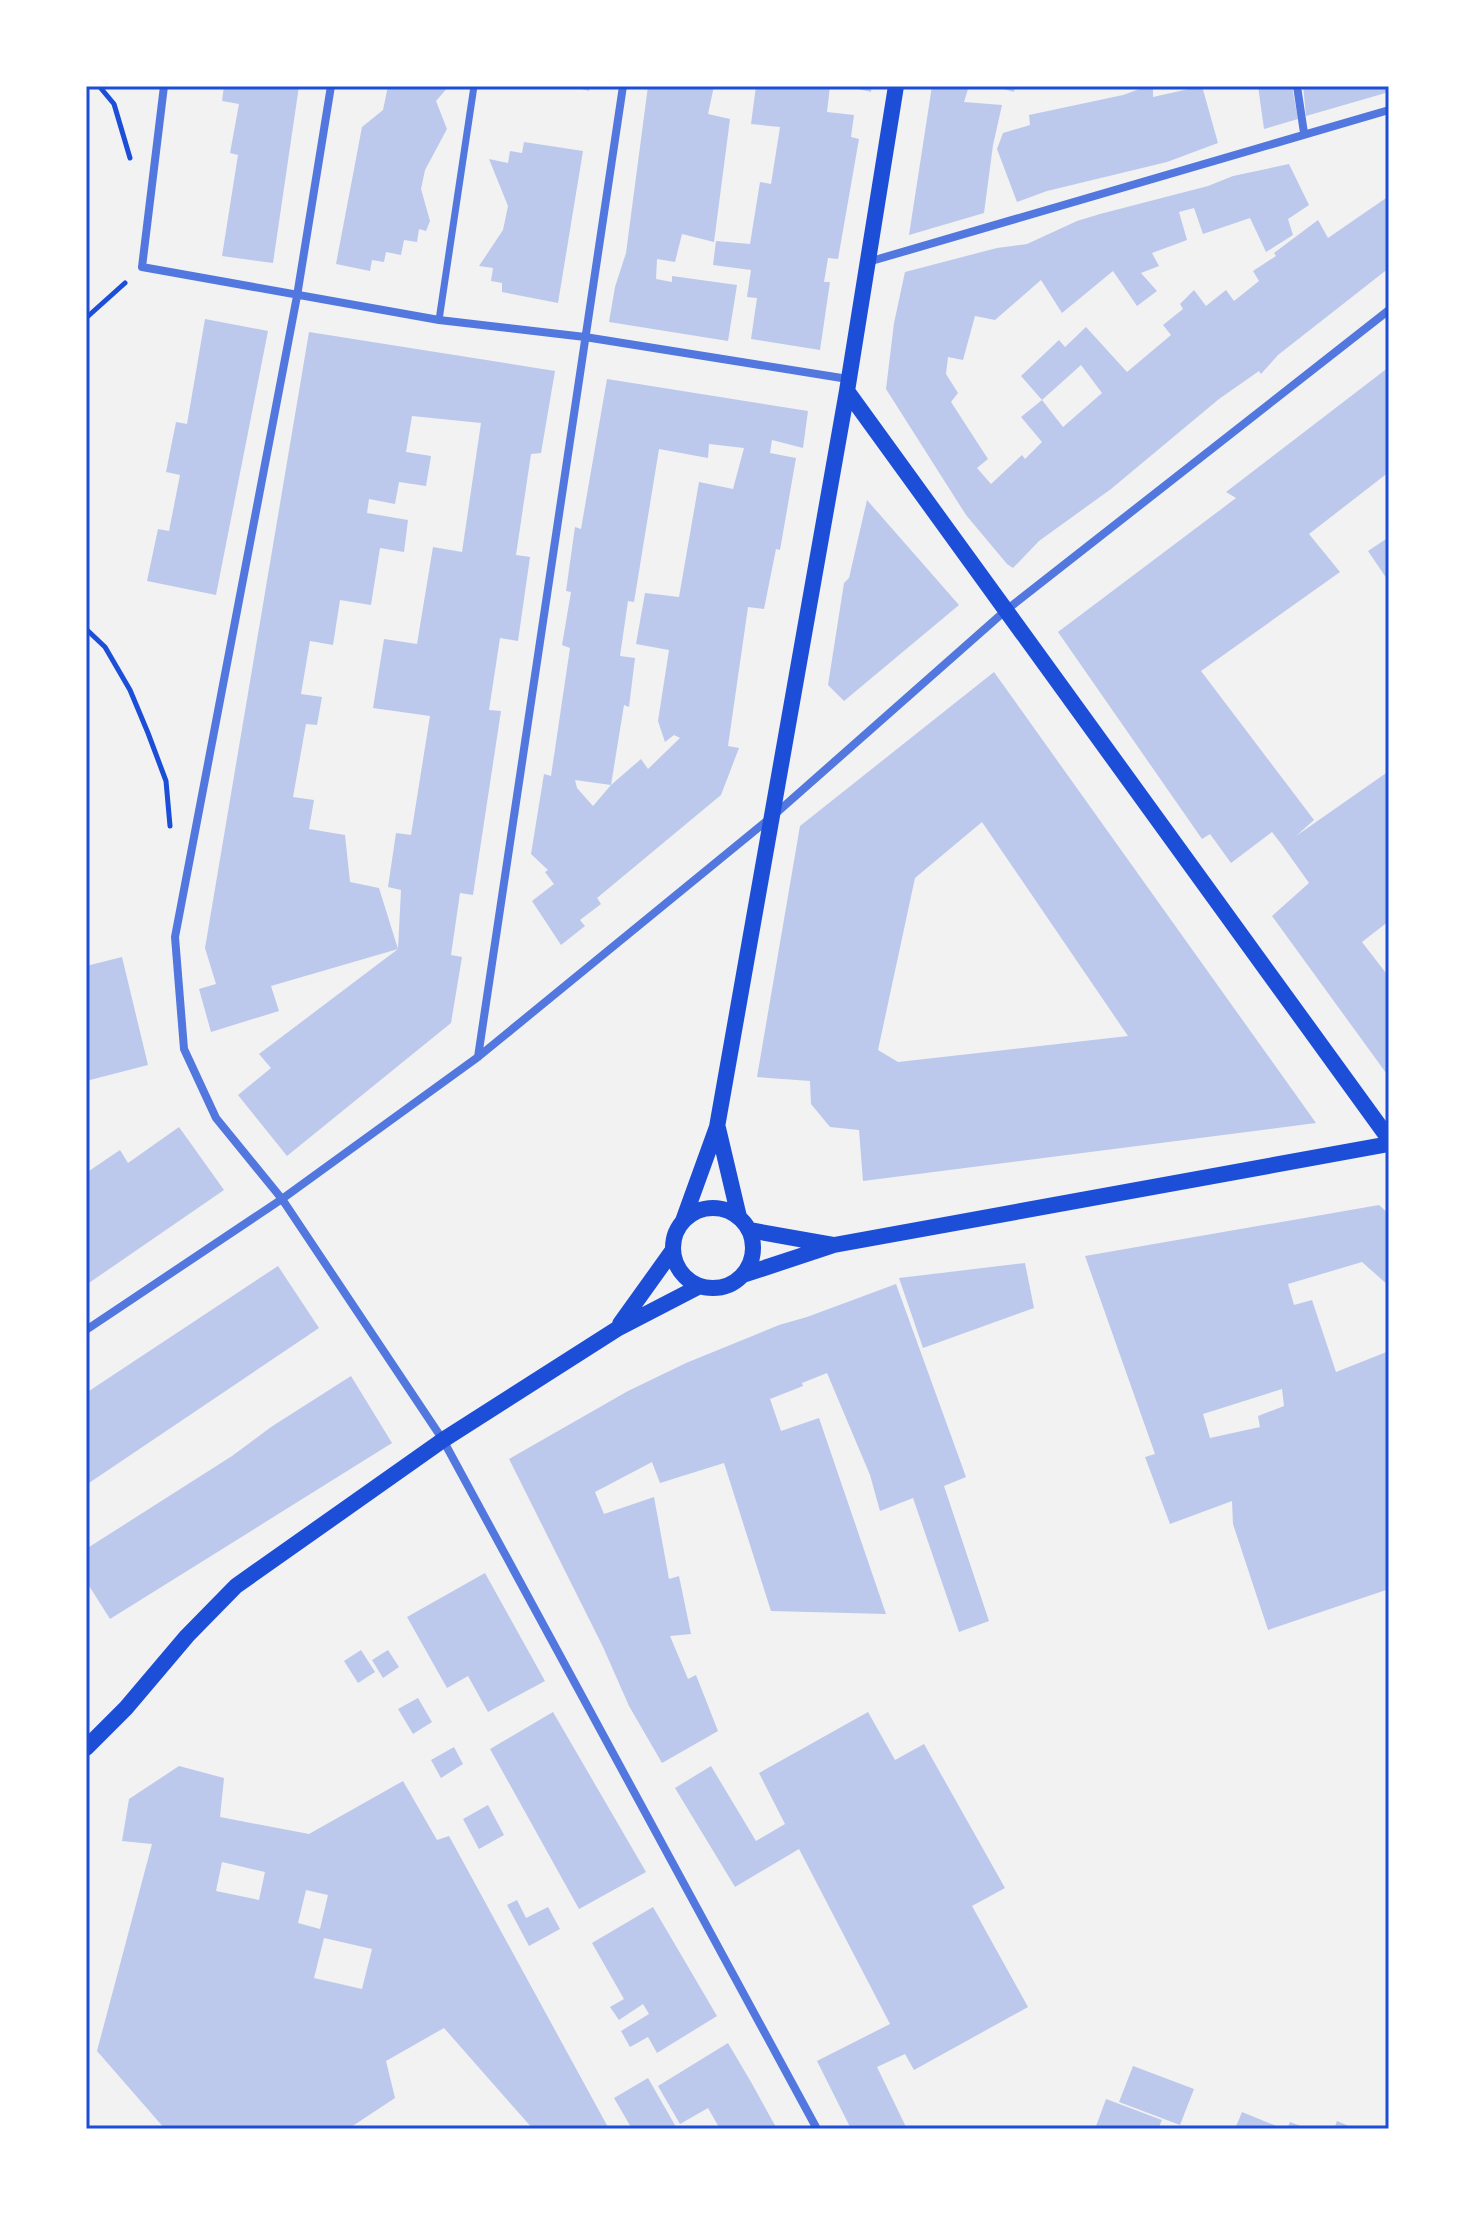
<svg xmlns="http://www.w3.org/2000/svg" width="1475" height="2215" font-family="'Archivo Narrow',sans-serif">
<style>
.building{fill:#bdc9ec;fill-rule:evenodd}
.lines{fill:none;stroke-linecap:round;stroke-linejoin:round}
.path{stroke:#1d4ed8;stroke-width:5}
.pedestrian{stroke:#5277de;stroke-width:7}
.minor{stroke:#5277de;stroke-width:8}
.secondary{stroke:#1d4ed8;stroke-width:16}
.neatline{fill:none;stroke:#1d4ed8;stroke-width:3}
</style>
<rect width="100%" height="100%" fill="#f2f2f2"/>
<path class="building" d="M224 86H299L273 263 222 256 238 155 230 153 239 104 222 101Z
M388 86H449L436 101 447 129 425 170 421 189 430 221 426 231 419 229 417 242 404 240 401 255 386 252 384 262 372 260 370 271 336 264 362 127 383 110Z
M571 86H590L589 91Z
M648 86H714L708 114 730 119 714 242 682 234 675 262 657 259 656 279 672 282V276L737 285 728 341 609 322 615 287 626 253Z
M756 86H830L827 112 854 115 851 137 859 139 838 259 828 258 824 282H830L820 350 751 339 757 298 747 297 751 270 713 265 716 241 750 244 760 182 771 184 780 127 751 124Z
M845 86H872L871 92Z
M932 86H969L964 102 1002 105 993 145 984 213 909 235Z
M996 86H1015L1014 92 996 87Z
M1148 86H1153V97L1202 86 1218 143 1167 162 1047 191 1017 202 997 149 1003 133 1030 125 1029 115 1123 95Z
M1258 86H1292L1298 119 1264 129Z
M1303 86H1389V92L1306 116Z
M524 142 583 151 558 303 502 292V283L491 281 493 268 479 266 503 230 508 206 489 159 508 163 510 151 522 153Z
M1289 164 1309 205 1288 219 1293 235 1266 252 1250 218 1203 234 1194 208 1179 212 1187 240 1152 253 1159 266 1141 273 1157 291 1137 306 1113 271 1062 313 1041 280 995 320 975 316 963 360 948 357 946 374 958 393 951 402 988 459 977 468 991 484 1022 455 1025 459 1042 442 1021 417 1042 400 1063 427 1102 393 1081 365 1042 400 1021 376 1059 340 1065 347 1086 327 1127 372 1171 335 1163 325 1183 309 1180 304 1194 290 1206 306 1226 290 1234 301 1259 281 1253 271 1276 256 1274 253 1318 220 1328 238 1389 196V268L1278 355 1261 374 1259 371 1219 399 1111 489 1039 541 1013 568 1007 564 966 515 886 389 894 323 905 272 997 248 1027 244 1077 221 1100 214 1208 186 1233 176Z
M205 319 268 331 216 595 147 581 158 529 169 531 180 475 166 472 176 422 187 424Z
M309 332 555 371 541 453 531 454 516 555 530 557 518 641 500 638 489 710 501 711 473 895 460 893 451 955 462 957 451 1023 287 1156 238 1095 271 1068 259 1054 398 949 401 890 388 887 396 833 411 835 430 716 373 708 384 639 417 644 433 547 462 552 481 423 412 416 406 452 431 456 426 486 399 482 395 504 369 499 367 513 408 520 404 552 380 548 371 605 340 600 333 645 310 641 301 694 322 697 317 725 306 724 293 797 314 800 309 829 345 835 350 882 379 888 398 949 271 986 279 1011 211 1032 199 989 216 984 205 948Z
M1389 367V472L1309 534 1340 572 1201 671 1314 820 1296 836 1389 771V921L1362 942 1389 977V1077L1272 916 1309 883 1282 845 1272 832 1231 863 1210 834 1202 839 1058 632 1236 498 1226 492Z
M607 379 808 411 803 448 772 440 770 453 796 458 780 550 776 549 764 609 748 607 728 746 739 748 721 795 597 898 601 904 580 920 585 926 561 945 532 901 554 884 545 872 548 870 531 854 544 774 551 776 570 648 562 645 571 592 566 591 575 527 581 529ZM709 444 744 448 733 489 699 482 679 597 645 593 636 644 669 650 658 721 665 742 674 735 680 738 648 769 641 759 611 785 593 806 577 788 575 780 611 785 624 705 629 707 635 658 620 656 628 601 634 602 659 449 708 458Z
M867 500 959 605 844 701 828 685 844 583 849 578Z
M1389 537V582L1368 551Z
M994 672 1316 1123 863 1181 859 1130 830 1127 811 1104 810 1081 757 1077 800 826ZM982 822 1128 1036 898 1062 878 1050 915 878Z
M122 957 148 1065 86 1081V966Z
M179 1127 224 1190 86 1285V1173L120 1150 128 1163Z
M1379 1205 1389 1214V1286L1362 1262 1288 1284 1294 1305 1312 1300 1336 1372 1389 1351V1589L1268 1630 1233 1524 1232 1501 1170 1524 1145 1457 1155 1454 1085 1256ZM1282 1389 1284 1406 1258 1416 1260 1427 1210 1438 1203 1414Z
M1025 1263 1034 1308 923 1348 899 1278Z
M278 1266 319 1328 86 1485V1393Z
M896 1284 966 1477 944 1486 989 1621 959 1632 913 1498 880 1511 870 1475 827 1373 802 1383 803 1386 770 1399 781 1431 819 1418 886 1614 771 1611 724 1463 660 1483 652 1462 595 1492 604 1514 654 1497 669 1579 679 1576 691 1634 670 1636 688 1679 696 1675 718 1731 662 1763 629 1706 603 1647 509 1459 628 1391 686 1363 779 1325 807 1317Z
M351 1376 392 1443 110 1619 86 1581V1549L232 1456 271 1427Z
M485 1573 545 1681 488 1712 468 1676 447 1688 407 1617Z
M361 1650 375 1672 358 1683 344 1661Z
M388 1650 399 1667 383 1678 372 1660Z
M418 1698 432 1722 413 1734 398 1709Z
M553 1712 646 1872 579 1909 490 1749Z
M868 1712 895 1760 924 1744 1005 1888 972 1906 1028 2007 914 2070 905 2054 877 2067 907 2129H851L817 2061 890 2024 799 1849 735 1887 675 1788 711 1766 756 1841 785 1824 759 1773Z
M454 1747 463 1764 441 1778 431 1760Z
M179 1766 224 1778 220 1817 309 1834 403 1781 437 1840 449 1836 609 2129H533L444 2028 386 2061 395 2098 348 2129H165L97 2051 152 1844 122 1841 129 1799ZM222 1862 265 1872 259 1900 216 1891ZM306 1890 328 1895 320 1929 298 1923ZM324 1938 372 1949 362 1989 314 1978Z
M488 1805 504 1835 479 1849 463 1819Z
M517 1900 526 1918 548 1907 560 1929 529 1946 507 1905Z
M653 1907 717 2016 657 2053 648 2037 630 2047 621 2031 649 2014 643 2004 619 2020 610 2007 624 1999 592 1943Z
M728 2043 751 2082 777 2129H720L708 2108 680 2124 658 2086Z
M1133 2066 1194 2089 1180 2125 1119 2102Z
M648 2078 676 2127 672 2129H632L614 2098Z
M1106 2099 1162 2120 1158 2129H1095Z
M1242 2112 1284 2129H1235Z
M1337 2121 1356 2129H1334Z
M1290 2122 1309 2129H1287Z"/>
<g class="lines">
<path class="path" d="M99 86 114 104 130 158
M86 318 125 283
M86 629 105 647 130 690 148 733 166 781 170 826"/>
<path class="pedestrian" d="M439 320 474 86"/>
<path class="minor" d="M164 86 142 267 439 320 585 337 848 379
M331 86 297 296 175 937 184 1049 216 1118 282 1199 443 1440 817 2129
M1297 86 1304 133
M868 262 1389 110
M478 1057 623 86
M86 1330 282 1199 478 1057 774 815 1005 611 1389 310"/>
<path class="secondary" d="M847 391 1389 1139
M718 1128 739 1217
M673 1248a40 40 0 1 1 80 0a40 40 0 1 1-80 0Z
M683 1221 717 1127 847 391 896 86
M749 1230 833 1245
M743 1275 834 1245 1389 1144
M620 1324 673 1250
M86 1748 126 1708 187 1636 236 1586 443 1440 617 1329 700 1286"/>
</g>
<rect width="1475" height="2215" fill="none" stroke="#ffffff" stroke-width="176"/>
<rect x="88" y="88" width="1299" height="2039" class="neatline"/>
</svg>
